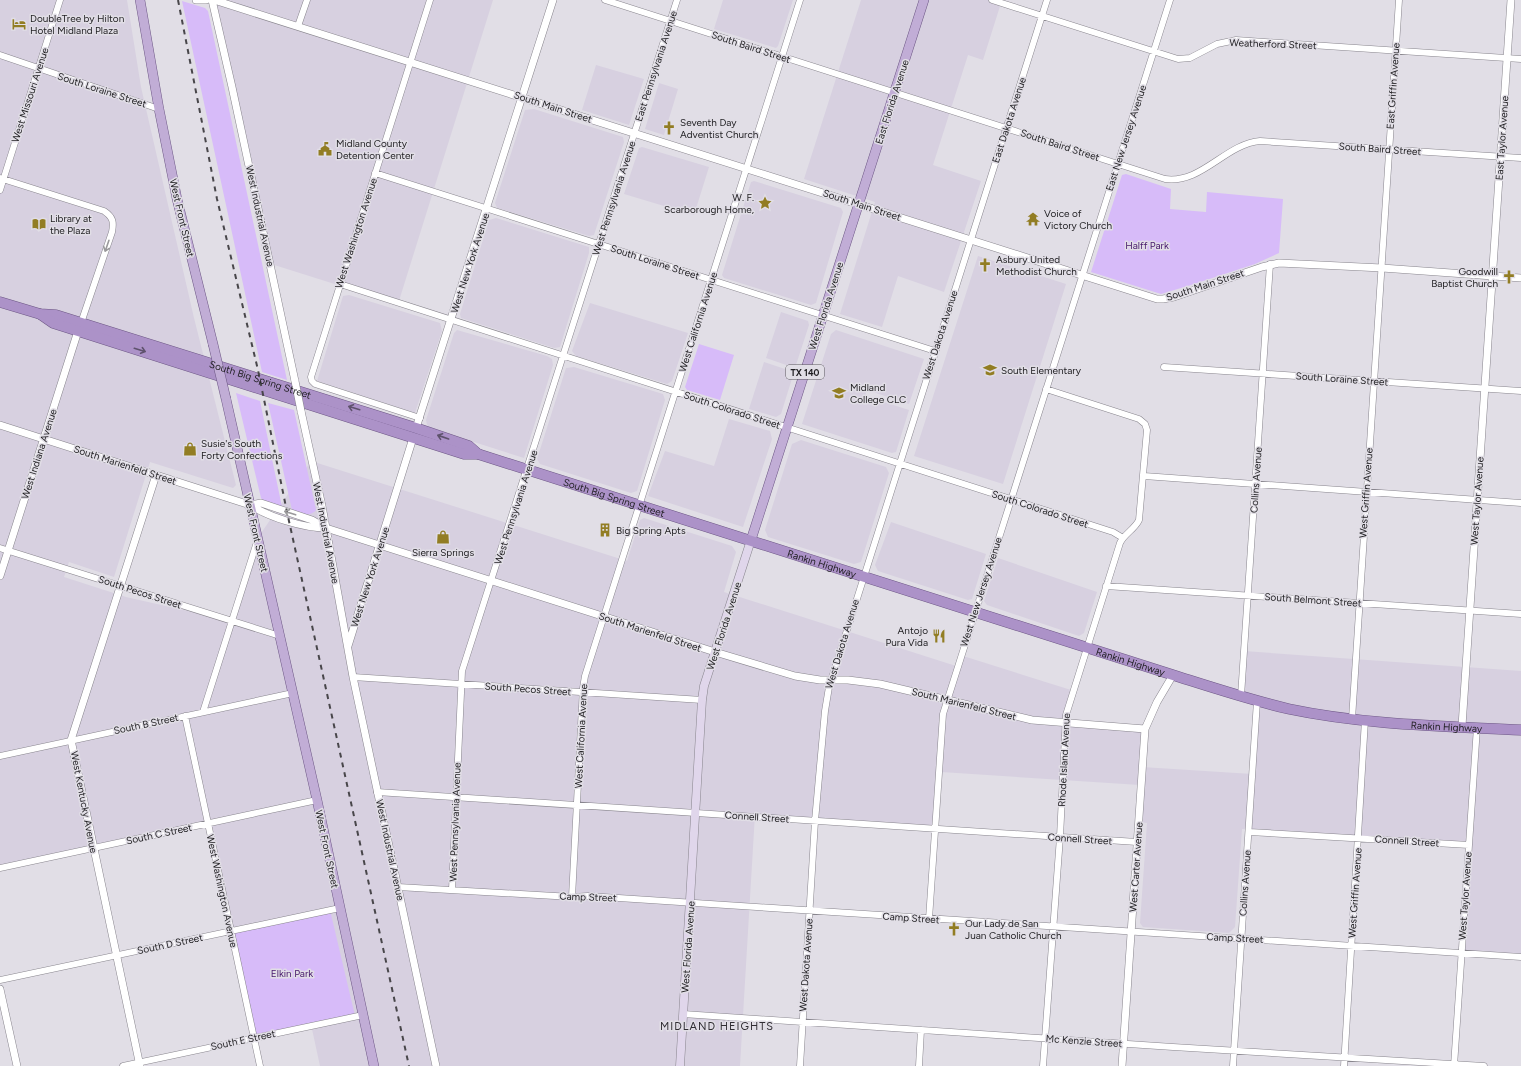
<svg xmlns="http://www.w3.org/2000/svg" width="1521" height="1066" font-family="Figtree,sans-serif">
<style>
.built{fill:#d7d0e0}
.green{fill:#d7bbf9}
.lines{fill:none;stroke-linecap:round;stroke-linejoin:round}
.minor-casing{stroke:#88858d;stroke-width:7}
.tertiary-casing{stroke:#88858d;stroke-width:8}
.secondary-casing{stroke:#88858d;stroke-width:9}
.primary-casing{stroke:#6d5785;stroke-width:10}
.trunk-casing{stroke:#6d5785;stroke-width:11}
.minor{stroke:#fff;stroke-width:6}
.tertiary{stroke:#fff;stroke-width:7}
.secondary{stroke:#e0d6eb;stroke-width:8}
.primary{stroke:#c1add6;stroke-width:9}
.trunk{stroke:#ac92c8;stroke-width:10}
.rail{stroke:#48464a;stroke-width:2;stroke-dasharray:5 5;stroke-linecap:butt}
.tertiary-bridge-casing{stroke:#88858d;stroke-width:8;stroke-linecap:butt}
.primary-bridge-casing{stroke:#6d5785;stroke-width:10;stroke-linecap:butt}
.tertiary-bridge{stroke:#fff;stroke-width:7}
.primary-bridge{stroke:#c1add6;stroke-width:9}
.oneway{stroke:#9a999b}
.oneway2{stroke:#5e526c}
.labels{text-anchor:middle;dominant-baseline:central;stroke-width:3;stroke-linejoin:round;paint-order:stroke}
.shield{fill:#e1dee6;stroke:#58575b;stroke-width:1}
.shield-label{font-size:9px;font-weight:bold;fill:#1e1d20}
.poi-label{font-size:10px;fill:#1e1d20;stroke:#e1dee6;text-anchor:start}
.street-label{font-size:10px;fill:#1e1d20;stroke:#e1dee6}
.park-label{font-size:10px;fill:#46176b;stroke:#e1dee6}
.neighbourhood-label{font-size:11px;letter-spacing:1px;fill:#302d33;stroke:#e1dee6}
</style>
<rect width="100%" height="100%" fill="#e1dee6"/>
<path class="built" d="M0 0H127L141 87 194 318 236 485 233 488 150 462 114 577 69 562 64 577 126 597 232 621 259 536 311 461 627 561 640 520 644 518 732 546 736 552 724 592 956 666 960 655 1071 690 1061 723 1144 728 1142 767 1252 774 1257 698 1241 694 1244 651 1521 671V958L1463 954 1470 843 1242 829 1235 927 1229 933 1143 927 1140 923 1147 823 1138 822 1140 785 941 772 937 828 755 814 740 1066H320L291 932 231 931 207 824 0 868Z
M212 0H493L398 304 268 263Z
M723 0H793L778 46 776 48 714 29Z
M861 0H992L1001 3 983 60 968 55 933 165 981 181 944 292 898 276 882 327 840 314 875 202 804 179Z
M596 65 644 79 629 125 582 110Z
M659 83 678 89 664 135 645 129Z
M534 109 623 137 624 142 594 235 589 236 497 208 495 203 525 110Z
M642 147 709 167 694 215 624 194 639 148Z
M754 181 841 208 843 212 816 303 811 305 724 278 722 275 751 182Z
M496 218 589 247V253L560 347 554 348 461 318 460 314 489 220Z
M978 256 1066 284 1003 484 914 456Z
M349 295 440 323 442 331 415 413 317 381 343 296Z
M590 303 688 333 672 381 667 384 576 356 572 351Z
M781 312 808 321 809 325 795 368 766 358Z
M457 330 547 356 552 359 553 365 524 458 430 428 427 425 426 420 454 333Z
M836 330 924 359 909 404 867 390 865 396 909 410 896 452 892 453 802 424 831 334Z
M764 362 794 372 781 414 776 417 749 409Z
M574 367 663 394 665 400 637 491 631 493 540 464 537 459 566 368Z
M729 419 770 431 772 439 743 527 648 496 665 451 714 466Z
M801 440 886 467 889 473 861 562 854 564 768 537 765 530 792 444Z
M891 522 986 554 972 599 968 600 878 571 875 565Z
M998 558 1097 592 1084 633 1079 636 987 605 984 601Z"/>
<path class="green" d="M182 1 205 8 208 11 287 380 262 372Z
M1126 174 1171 189 1170 209 1206 212 1207 192 1283 199 1279 253 1255 264 1191 285 1161 294 1091 272 1122 175Z
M699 344 734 355 720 400 687 390 685 387Z
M236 393 260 401 282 507 263 501 261 498Z
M268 403 294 410 316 510C310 518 300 513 292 510Z
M330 910 355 1016 254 1038 230 931Z"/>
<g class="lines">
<g class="minor-casing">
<path id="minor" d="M605 0 1165 179C1202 184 1225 144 1260 141L1521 158
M992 0 1178 59 1190 58 1217 44 1236 40 1521 59
M298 26 307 0
M0 55 159 109
M375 173 935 351
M0 178 104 211C113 217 114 222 112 232L81 323
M0 190 60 0
M340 284 1113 532 1123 538
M1164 367 1521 391
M420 418 315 384 312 381 311 377 430 0
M1144 476 1521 503
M0 548 280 636
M1106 586 1521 614
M353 677 702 700
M1241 696 1270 264
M203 712 257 542
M185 716 260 1066
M1352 719 1399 0
M0 756 293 693
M377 792 1137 842
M1249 832 1469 845
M0 868 317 800
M398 887 572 897 588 896 1521 957
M452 890 462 671 677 0
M572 897 583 688 585 676 800 0
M929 919 943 714 1170 0
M0 980 340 908
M683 1014 1173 1047 1484 1066
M123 1066 363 1015
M800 1066 815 821 825 711 829 687 1047 0
M919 1066 921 1030
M1043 1066 1060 837 1066 715 1120 543C1124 534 1135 529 1139 520L1147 430 1145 424 1139 419 1046 389
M1233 1066 1257 701
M1344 1066 1365 720
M1454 1066 1477 727"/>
</g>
<g class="tertiary-casing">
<path id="tertiary" d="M196 0H206
M212 0 232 87 295 381
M214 0 1157 299H1163L1174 297 1262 267 1279 263 1382 268 1521 278
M301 411 322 506 353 677 436 1066
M0 425 250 505C269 517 303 528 326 528
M416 428 553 0
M250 505 261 503 312 520 326 528 715 652 795 676 820 680H848L880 684 1032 720 1145 729
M0 576 78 331
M348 646 413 438
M1462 726 1511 0
M0 989 17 1066
M140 1066 71 740 156 475
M1122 1066 1145 729 1157 702 1173 675"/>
</g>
<g class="secondary-casing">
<path id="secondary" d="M680 1066 702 700 704 686 751 540"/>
</g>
<g class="primary-casing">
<path id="primary" d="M140 0 159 109 177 199 213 344
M226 399 317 800 374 1066
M751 540 924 0"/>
</g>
<g class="trunk-casing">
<g id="trunk">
<path id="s1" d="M0 302 40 314 56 315 416 428 469 446 478 454"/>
<path id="s2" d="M40 314 53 323 464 454H478L1173 675C1211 687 1250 700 1289 709 1365 725 1444 726 1521 730"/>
</g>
</g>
<use href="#minor" class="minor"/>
<use href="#tertiary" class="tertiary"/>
<use href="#secondary" class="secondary"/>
<use href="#primary" class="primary"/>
<use href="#trunk" class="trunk"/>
<path class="rail" d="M178 0 217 199 258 370 287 512 409 1066"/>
<g class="tertiary-bridge-casing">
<path id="tertiary-bridge" d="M295 381 301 411"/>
</g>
<g class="primary-bridge-casing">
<path id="primary-bridge" d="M213 344 226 399"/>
</g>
<use href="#tertiary-bridge" class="tertiary-bridge"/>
<use href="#primary-bridge" class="primary-bridge"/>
</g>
<defs><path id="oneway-shaft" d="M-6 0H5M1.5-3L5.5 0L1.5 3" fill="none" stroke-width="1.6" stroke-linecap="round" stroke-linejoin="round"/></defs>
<g class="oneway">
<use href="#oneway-shaft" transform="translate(107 246) rotate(109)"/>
<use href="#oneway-shaft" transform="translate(290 513) rotate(-162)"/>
</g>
<g class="oneway2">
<use href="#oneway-shaft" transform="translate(140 350) rotate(17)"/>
<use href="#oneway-shaft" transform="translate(354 408) rotate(-163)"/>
<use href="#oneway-shaft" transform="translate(443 437) rotate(-161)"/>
</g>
<defs>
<g id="hotel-bare" transform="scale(1.08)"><path d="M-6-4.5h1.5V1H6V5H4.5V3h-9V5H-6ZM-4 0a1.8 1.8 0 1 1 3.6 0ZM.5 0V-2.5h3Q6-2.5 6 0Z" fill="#927d23" stroke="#e1dee6" stroke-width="2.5" paint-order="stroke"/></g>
<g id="church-bare" transform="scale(1.08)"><path d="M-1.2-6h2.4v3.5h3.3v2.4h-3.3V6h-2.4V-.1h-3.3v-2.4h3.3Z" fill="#927d23" stroke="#e1dee6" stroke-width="2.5" paint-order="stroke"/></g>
<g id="civic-bare" transform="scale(1.08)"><path d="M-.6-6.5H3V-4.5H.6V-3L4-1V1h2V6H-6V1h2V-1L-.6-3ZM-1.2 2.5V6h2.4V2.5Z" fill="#927d23" stroke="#e1dee6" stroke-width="2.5" paint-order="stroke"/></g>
<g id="sight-bare" transform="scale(1.08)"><path d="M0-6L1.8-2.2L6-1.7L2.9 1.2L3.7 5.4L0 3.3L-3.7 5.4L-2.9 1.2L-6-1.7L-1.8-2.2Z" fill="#927d23" stroke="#e1dee6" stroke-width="2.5" paint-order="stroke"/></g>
<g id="temple-bare" transform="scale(1.08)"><path d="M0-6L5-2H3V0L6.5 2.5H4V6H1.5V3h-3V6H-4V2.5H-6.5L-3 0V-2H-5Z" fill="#927d23" stroke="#e1dee6" stroke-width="2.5" paint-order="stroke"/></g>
<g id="library-bare" transform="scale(1.08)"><path d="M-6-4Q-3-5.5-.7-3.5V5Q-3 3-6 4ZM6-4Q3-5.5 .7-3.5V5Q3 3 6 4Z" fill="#927d23" stroke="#e1dee6" stroke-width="2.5" paint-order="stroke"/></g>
<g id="school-bare" transform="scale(1.08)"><path d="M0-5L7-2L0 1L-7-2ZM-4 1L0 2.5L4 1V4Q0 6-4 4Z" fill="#927d23" stroke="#e1dee6" stroke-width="2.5" paint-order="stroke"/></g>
<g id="university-bare" transform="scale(1.08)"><path d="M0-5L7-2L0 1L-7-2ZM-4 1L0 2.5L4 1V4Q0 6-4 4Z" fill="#927d23" stroke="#e1dee6" stroke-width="2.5" paint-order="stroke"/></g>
<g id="shop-bare" transform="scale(1.08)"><path d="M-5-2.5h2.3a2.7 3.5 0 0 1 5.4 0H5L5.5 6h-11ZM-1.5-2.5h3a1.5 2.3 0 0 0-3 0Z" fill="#927d23" stroke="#e1dee6" stroke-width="2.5" paint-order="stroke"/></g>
<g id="building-bare" transform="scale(1.08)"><path d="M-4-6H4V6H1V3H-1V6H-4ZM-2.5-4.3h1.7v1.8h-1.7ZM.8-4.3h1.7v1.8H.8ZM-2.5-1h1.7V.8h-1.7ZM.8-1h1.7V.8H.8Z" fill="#927d23" stroke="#e1dee6" stroke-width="2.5" paint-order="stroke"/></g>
<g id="restaurant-bare" transform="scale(1.08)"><path d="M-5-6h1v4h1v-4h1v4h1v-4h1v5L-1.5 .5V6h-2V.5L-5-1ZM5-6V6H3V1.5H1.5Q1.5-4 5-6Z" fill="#927d23" stroke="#e1dee6" stroke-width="2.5" paint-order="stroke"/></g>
</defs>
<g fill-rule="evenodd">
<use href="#hotel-bare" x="19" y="24"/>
<use href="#church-bare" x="669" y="128"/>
<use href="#civic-bare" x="325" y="149"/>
<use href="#sight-bare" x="765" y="203"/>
<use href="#temple-bare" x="1033" y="219"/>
<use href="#library-bare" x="39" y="224"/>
<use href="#church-bare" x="985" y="265"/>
<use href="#church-bare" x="1509" y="277"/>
<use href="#school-bare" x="990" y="370"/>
<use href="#university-bare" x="839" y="393"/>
<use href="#shop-bare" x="190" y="449"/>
<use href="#building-bare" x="605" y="530"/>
<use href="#shop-bare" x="443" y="537"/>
<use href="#restaurant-bare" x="939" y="636"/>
<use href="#church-bare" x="954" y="929"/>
</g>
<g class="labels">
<rect class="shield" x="786" y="365" width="38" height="14" rx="3"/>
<g class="shield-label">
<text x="805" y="372">TX 140</text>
</g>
<g class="poi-label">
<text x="30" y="18">DoubleTree by Hilton<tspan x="30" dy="12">Hotel Midland Plaza</tspan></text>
<text x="680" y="122">Seventh Day<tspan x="680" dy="12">Adventist Church</tspan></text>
<text x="336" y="143">Midland County<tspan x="336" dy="12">Detention Center</tspan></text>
<text x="754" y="197" text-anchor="end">W. F.<tspan x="754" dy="12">Scarborough Home,</tspan></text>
<text x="1044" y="213">Voice of<tspan x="1044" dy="12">Victory Church</tspan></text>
<text x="50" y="218">Library at<tspan x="50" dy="12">the Plaza</tspan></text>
<text x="996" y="259">Asbury United<tspan x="996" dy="12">Methodist Church</tspan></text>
<text x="1498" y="271" text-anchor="end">Goodwill<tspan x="1498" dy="12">Baptist Church</tspan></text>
<text x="1001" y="370">South Elementary</text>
<text x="850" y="387">Midland<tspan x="850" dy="12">College CLC</tspan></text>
<text x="201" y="443">Susie's South<tspan x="201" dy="12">Forty Confections</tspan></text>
<text x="616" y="530">Big Spring Apts</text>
<text x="443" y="552" text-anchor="middle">Sierra Springs</text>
<text x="928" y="630" text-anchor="end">Antojo<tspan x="928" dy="12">Pura Vida</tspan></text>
<text x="965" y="923">Our Lady de San<tspan x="965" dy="12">Juan Catholic Church</tspan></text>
</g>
<g class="street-label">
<text transform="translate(1273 44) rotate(2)">Weatherford Street</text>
<text transform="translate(751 47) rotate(18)">South Baird Street</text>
<text transform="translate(656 66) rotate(-72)">East Pennsylvania Avenue</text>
<text transform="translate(1393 86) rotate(-86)">East Griffin Avenue</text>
<text transform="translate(102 90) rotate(18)">South Loraine Street</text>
<text transform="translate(30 95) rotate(-72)">West Missouri Avenue</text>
<text transform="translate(892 102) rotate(-72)">East Florida Avenue</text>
<text transform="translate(553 107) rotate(18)">South Main Street</text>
<text transform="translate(1009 120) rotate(-72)">East Dakota Avenue</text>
<text transform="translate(1126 138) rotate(-72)">East New Jersey Avenue</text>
<text transform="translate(1502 138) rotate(-86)">East Taylor Avenue</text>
<text transform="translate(1060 145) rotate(18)">South Baird Street</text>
<text transform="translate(1380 149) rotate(4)">South Baird Street</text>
<text transform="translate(614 198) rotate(-72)">West Pennsylvania Avenue</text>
<text transform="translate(862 205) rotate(18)">South Main Street</text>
<text transform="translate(260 216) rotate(78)">West Industrial Avenue</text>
<text transform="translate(182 218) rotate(77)">West Front Street</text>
<text transform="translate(356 233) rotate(-72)">West Washington Avenue</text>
<text transform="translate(655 262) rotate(18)">South Loraine Street</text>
<text transform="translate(470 263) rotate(-72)">West New York Avenue</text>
<text transform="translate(1205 285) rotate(-18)">South Main Street</text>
<text transform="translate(826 306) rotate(-72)">West Florida Avenue</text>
<text transform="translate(698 322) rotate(-72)">West California Avenue</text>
<text transform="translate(940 335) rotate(-72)">West Dakota Avenue</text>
<text stroke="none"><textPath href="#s1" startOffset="272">South Big Spring Street</textPath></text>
<text transform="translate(1342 379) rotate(4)">South Loraine Street</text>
<text transform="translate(732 410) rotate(18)">South Colorado Street</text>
<text transform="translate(39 454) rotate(-72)">West Indiana Avenue</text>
<text transform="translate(125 465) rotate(18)">South Marienfeld Street</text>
<text transform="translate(1256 480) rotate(-86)">Collins Avenue</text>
<text transform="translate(1366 493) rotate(-86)">West Griffin Avenue</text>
<text stroke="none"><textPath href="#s2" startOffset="604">South Big Spring Street</textPath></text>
<text transform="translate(1477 501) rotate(-86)">West Taylor Avenue</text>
<text transform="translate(516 507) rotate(-72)">West Pennsylvania Avenue</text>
<text transform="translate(1040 509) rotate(18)">South Colorado Street</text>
<text transform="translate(256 533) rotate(77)">West Front Street</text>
<text transform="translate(326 533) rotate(79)">West Industrial Avenue</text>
<text stroke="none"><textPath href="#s2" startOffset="822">Rankin Highway</textPath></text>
<text transform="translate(370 577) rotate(-72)">West New York Avenue</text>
<text transform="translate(140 592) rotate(18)">South Pecos Street</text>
<text transform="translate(981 592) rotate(-72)">West New Jersey Avenue</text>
<text transform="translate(1313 600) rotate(4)">South Belmont Street</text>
<text transform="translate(724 626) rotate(-72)">West Florida Avenue</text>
<text transform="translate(650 632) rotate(18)">South Marienfeld Street</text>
<text transform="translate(842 644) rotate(-73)">West Dakota Avenue</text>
<text stroke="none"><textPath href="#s2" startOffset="1146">Rankin Highway</textPath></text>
<text transform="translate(528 689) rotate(4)">South Pecos Street</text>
<text transform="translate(964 704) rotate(14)">South Marienfeld Street</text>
<text transform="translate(146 724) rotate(-12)">South B Street</text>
<text stroke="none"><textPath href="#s2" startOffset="1470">Rankin Highway</textPath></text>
<text transform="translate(581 736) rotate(-87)">West California Avenue</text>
<text transform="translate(1064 760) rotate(-87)">Rhode Island Avenue</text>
<text transform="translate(84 802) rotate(79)">West Kentucky Avenue</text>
<text transform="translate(757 817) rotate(4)">Connell Street</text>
<text transform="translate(455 822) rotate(-88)">West Pennsylvania Avenue</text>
<text transform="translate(159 834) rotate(-12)">South C Street</text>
<text transform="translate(1080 839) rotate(4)">Connell Street</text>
<text transform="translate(1407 841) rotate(4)">Connell Street</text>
<text transform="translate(327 849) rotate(78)">West Front Street</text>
<text transform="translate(390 850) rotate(78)">West Industrial Avenue</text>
<text transform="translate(1136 867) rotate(-86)">West Carter Avenue</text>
<text transform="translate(1245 883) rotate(-86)">Collins Avenue</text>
<text transform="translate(222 891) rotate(78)">West Washington Avenue</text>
<text transform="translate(1355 893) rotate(-86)">West Griffin Avenue</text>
<text transform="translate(1465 896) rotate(-86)">West Taylor Avenue</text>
<text transform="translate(588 897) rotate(2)">Camp Street</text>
<text transform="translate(911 918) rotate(4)">Camp Street</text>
<text transform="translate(1235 938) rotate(3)">Camp Street</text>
<text transform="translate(170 944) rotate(-12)">South D Street</text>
<text transform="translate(688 947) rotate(-86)">West Florida Avenue</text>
<text transform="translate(806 965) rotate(-86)">West Dakota Avenue</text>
<text transform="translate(243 1040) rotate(-12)">South E Street</text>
<text transform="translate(1084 1041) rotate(4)">Mc Kenzie Street</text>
</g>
<g class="park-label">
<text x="1147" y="245">Halff Park</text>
<text x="292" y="973">Elkin Park</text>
</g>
<g class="neighbourhood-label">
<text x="717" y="1026">MIDLAND HEIGHTS</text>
</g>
</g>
</svg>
